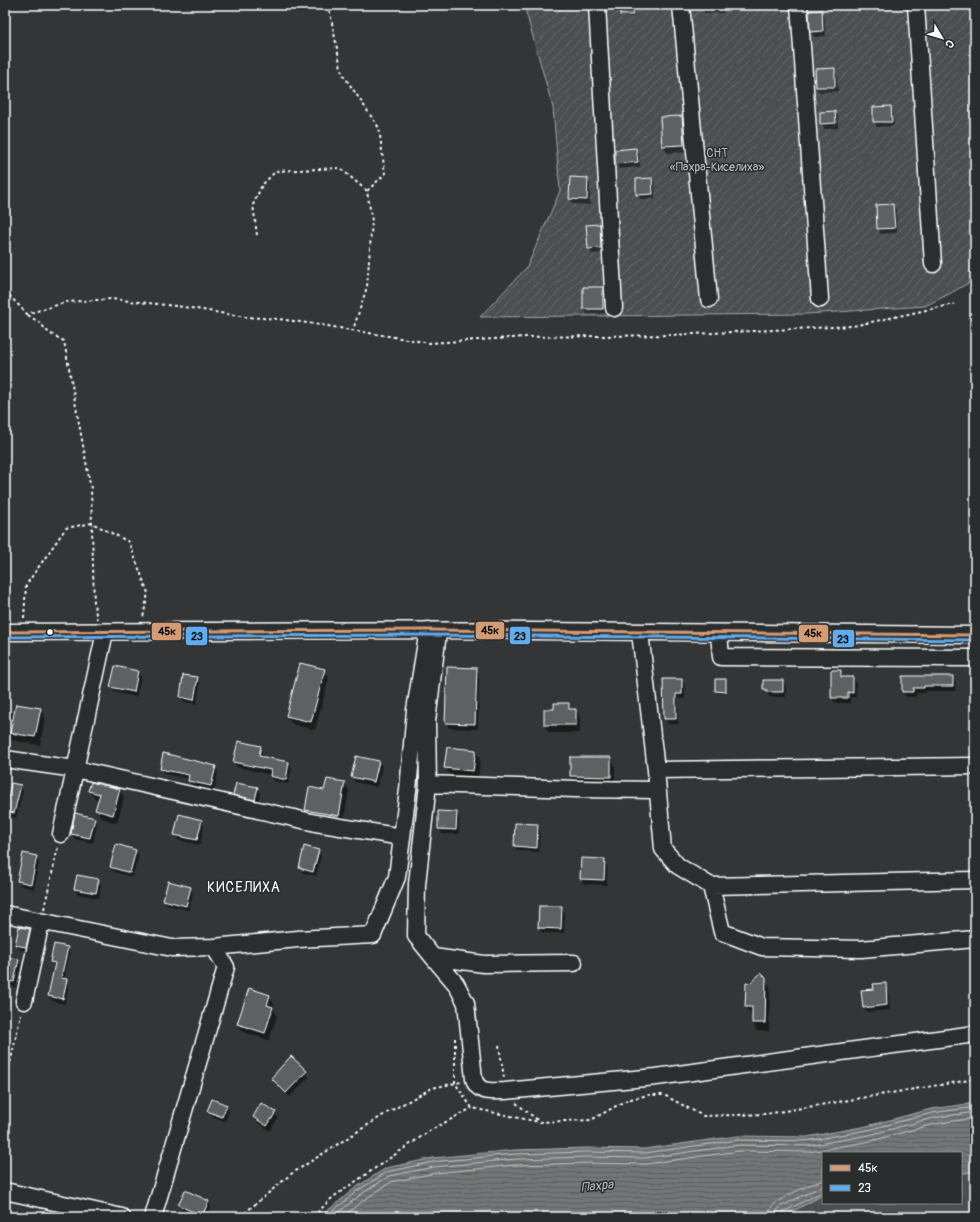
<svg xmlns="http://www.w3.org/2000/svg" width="980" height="1222" font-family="Pangolin,sans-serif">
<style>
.green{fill:#4c4f50;stroke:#a6a7a8}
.garden{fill:url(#garden-furrows);stroke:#a6a7a8}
.water{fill:url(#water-rules);stroke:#abacad}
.shadow{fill:#0007}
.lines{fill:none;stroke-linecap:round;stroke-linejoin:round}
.shore{stroke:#c7c8c8;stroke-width:1}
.building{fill:#5f6162;stroke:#fff}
.minor-casing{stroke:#fff;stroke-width:19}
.path{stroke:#fff;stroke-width:2;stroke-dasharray:3 3;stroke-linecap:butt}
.minor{stroke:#2a2d2e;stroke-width:16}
.bus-1-casing{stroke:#2a2d2e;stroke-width:6}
.bus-2-casing{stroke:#2a2d2e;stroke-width:6}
.bus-1{stroke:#d39c74;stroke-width:3}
.bus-2{stroke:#60acee;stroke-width:3}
.bus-dot{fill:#fff;stroke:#2a2d2e;stroke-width:1.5}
.labels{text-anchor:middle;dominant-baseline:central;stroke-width:3;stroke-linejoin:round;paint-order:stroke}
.park-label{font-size:12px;fill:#b7b9b9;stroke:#2a2d2e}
.water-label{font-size:13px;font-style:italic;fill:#b2b3b4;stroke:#2a2d2e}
.quarter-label{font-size:14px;letter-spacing:1px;fill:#fff;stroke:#2a2d2e}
.line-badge{stroke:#2a2d2e;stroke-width:1.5}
.pale-badge-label{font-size:11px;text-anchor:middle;font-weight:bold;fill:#111}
</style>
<defs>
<pattern id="garden-furrows" width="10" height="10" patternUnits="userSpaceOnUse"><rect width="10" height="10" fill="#4c4f50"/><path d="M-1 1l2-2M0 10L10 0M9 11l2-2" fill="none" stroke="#67696a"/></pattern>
<pattern id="water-rules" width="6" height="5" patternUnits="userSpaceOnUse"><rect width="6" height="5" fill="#737576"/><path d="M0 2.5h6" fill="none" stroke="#606061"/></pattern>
</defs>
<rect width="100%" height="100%" fill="#333536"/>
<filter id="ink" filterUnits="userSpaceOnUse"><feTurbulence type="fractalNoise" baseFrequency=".025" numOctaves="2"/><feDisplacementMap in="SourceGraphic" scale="8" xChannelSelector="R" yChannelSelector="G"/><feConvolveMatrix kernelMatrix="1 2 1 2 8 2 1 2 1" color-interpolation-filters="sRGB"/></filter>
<g filter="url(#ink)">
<path class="green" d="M975 1172V1217H779L823 1195V1203H961V1173Z"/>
<path class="garden" d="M524 5H975V279L951 293 925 306 807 314 480 317 527 267 560 191 553 108Z"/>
<path class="water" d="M975 1103V1172L961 1173V1153H823V1195L782 1217H320L355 1188 386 1168 433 1158 515 1150 587 1148 644 1149 738 1136 807 1137 867 1126 931 1109Z"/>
<path class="shadow" d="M701 5H723V13H704Z
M633 6 634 8V17L622 16 621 14Z
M822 11 824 16 826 36 814 37 811 32Z
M816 69H834L837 74 838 91 819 92 816 87Z
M890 107 893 113 894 126 877 127 874 122V108Z
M835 112 838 117V128L824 129 821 123Z
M681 117 686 125 688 152 667 153 663 145Z
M636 149 639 154 640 167 619 169 616 164V151Z
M571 178 587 179 590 184V205L573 204 570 199Z
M652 179 655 184V199H640L637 194Z
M893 205 896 210 897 233 881 234 878 229 877 206Z
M599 225 602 230 603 253 592 254 589 249Z
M602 288 605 293V313L587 314 584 309Z
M476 669 479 674 478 729 449 728 446 723Z
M324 670 329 678 315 730 292 724 287 716Z
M841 671 844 678H853L856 683V697H850V703H835L832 697Z
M138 672 141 677 136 697 114 692 111 687Z
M184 676 197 678 200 683 197 704 184 702 181 697Z
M903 677 953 678 956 683 955 691H926V693H916V697H906L903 692Z
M682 680 685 685V699H678V724H668L665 718Z
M716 680H725L727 682 726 694 717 693 716 691Z
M764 681H783L786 686V697H770L764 689Z
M569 704 572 710H576L580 718V733H549L545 725 555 710Z
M40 709 45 717 40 745 5 739V712L15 713Z
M260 747 263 752 262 757 289 763 292 768 288 784 274 781 271 775 237 767 234 762Z
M475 751 480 759 478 779 450 775 445 767Z
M610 758 615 766V784H575L571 776Z
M379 762 382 767 377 787 355 782 352 777Z
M215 767 218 772 214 791 192 786 189 781 190 779 164 774 161 768Z
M345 783 349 791 343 824 311 818 306 810Z
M12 784 20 786 23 791 16 818 8 816 5 811Z
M257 788 260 793 258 804 237 800 234 795Z
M89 790H120L124 798 117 823 101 818 96 810 99 800 94 798Z
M456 813 459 818V834H442L439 829Z
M94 819 97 824 93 843 75 839 72 834Z
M201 820 204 826 200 845 178 840 175 835Z
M516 824 537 825 540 830 539 852 518 851 515 846Z
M136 851 139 856 132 877 114 872 111 867Z
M318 851 321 856 316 876 303 873 300 868Z
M36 857 39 862 34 889 21 886 18 881Z
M582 859 604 860 607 865V885L584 884 581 879Z
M98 880 101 885 99 898 78 894 75 889Z
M190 888 193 893 189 910 167 905 164 900Z
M561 907 564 912V933H542L539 928Z
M29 930 32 935 29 951 19 949 16 944Z
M67 948 70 953 64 979 66 980 69 985 65 1004 52 1001 49 996 54 967 51 962Z
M5 958 18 960 21 965 16 987 5 985Z
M765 979 770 987 769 1031H757L753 1023V1015H751L746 1007Z
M885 984 888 990 890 1010 867 1012 864 1007 875 990Z
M269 996 274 1004 273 1008 277 1016 269 1040 243 1032 238 1024Z
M306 1072 309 1077 290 1097 275 1083 272 1078Z
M226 1106 229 1111 225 1121 211 1116 208 1111Z
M275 1113 278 1118 270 1131 257 1122 254 1117Z
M208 1201 211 1207 206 1217H196L182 1210 179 1205Z"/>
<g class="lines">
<path class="shore" d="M326 1217 357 1191 387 1172 433 1162 515 1154 587 1152 645 1153 738 1140 807 1141 868 1130 932 1113 975 1107
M333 1217 360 1195 389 1176 434 1167 516 1159 587 1157 645 1158 739 1145 808 1146 869 1135 933 1118 975 1112
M342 1217 364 1200 391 1182 435 1173 516 1165 587 1163 646 1164 739 1151 809 1152 871 1141 934 1124 975 1118
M769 1217C769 1212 770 1208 773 1205 779 1199 815 1181 823 1181
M775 1217 776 1212 780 1207 818 1188 823 1187
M780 1217 783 1212 820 1193 823 1192"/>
</g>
<path class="building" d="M620 5H633V15H620Z
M822 10 823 31 810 32 809 11Z
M835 68V87H816L815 69Z
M891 106 892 122H873V107Z
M835 111 836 123 820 124V112Z
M682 116 684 145 662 146 660 117Z
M636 148 638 162 615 164V150Z
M570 177 588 178 587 200 569 199Z
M652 178 653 194 636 195V179Z
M893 204 895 228 877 229 876 205Z
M600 224 601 248 588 249 586 225Z
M583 287H603V309H583Z
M300 663 325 669 311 722 286 716Z
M115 666 138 671 134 692 110 687Z
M447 667 477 668 475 724 445 723Z
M831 670H841V677H853V693L848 692V698H831Z
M183 675 198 677 194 700 180 697Z
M902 676H953V686H924V688H913V692H902Z
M663 679H682V694H676V719H664Z
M715 679H726V692L715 691Z
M763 680H783V692H766V689H763Z
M554 703H569V709H576V725H544V709H554Z
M16 704 41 708 35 737 10 733Z
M238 741 261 746 259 756 289 762 286 780 270 776 271 770 233 762Z
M447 747 476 750 473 771 444 768Z
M163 753 216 766 211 786 188 781 189 775 160 769Z
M356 756 379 761 374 782 351 777Z
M570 757H611V777L570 776Z
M327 779 345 782 339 816 305 810 309 787 324 790Z
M91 782 120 789 113 815 95 810 100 794 88 791Z
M11 783 21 785 14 813 5 811Z
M236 783 258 787 255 800 233 795Z
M438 811 457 812 456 830 438 829Z
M75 813 95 818 90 838 71 834Z
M179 814 202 820 197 840 174 835Z
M515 823 538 824 537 848 514 846Z
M116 844 136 850 130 873 110 867Z
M304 846 319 850 313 872 299 868Z
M23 853 37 856 31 884 17 881Z
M581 858 605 859 604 880 580 879Z
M77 875 99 879 96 893 74 889Z
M168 881 191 887 186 906 163 900Z
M539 906H562L561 929 538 928Z
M19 927 30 929 26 947 15 945Z
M54 944 68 947 61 978 67 979 63 999 48 996 55 963 50 962Z
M5 957 19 959 14 982 5 980Z
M761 973 766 978 765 1023H752V1007H745L746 983H750Z
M886 983 887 1005 863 1008 861 990 874 989 873 984Z
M249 988 270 995 267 1005 273 1007 265 1033 237 1024Z
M291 1056 307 1071 286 1093 271 1078Z
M212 1099 227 1105 222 1117 207 1111Z
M261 1103 276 1112 267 1126 253 1117Z
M185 1190 209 1201 202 1216 178 1205Z"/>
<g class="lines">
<g class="minor-casing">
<path id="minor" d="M597 5 614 308
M681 5 709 299
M799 5 820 299
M916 5 933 264
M5 632 428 630 975 635
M640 632 656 770 975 766
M438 633 427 721 428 784 417 884 416 936 433 957 484 964 574 963
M719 633 721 657 975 658
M5 759 75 769 316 823 402 837
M656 770 663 849 678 866 711 886 975 880
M428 784 576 789 657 790
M61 834 105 632
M711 886 722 932 762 947 861 949 975 939
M5 914 172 948 214 947 298 939 373 935 397 877 408 790 415 710 428 630
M433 957 456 984 466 1003 474 1079C478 1094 492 1091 505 1091L656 1077 975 1034
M24 1001 41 922
M5 1191 122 1217
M153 1217 226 967 214 947"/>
</g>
<path class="path" d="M327 5 330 13 342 73 379 128 385 174 367 191 372 221 367 287 354 327
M257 235 253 205 262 185 276 171 340 168 367 191
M5 291 27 314 67 302 112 299 184 307 245 317 279 319 321 325 430 343 526 337 673 335 853 326 954 304
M28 315 40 323 49 333 64 341 91 489 94 604 97 619
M24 618 26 585 66 528 92 523 129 542 148 593 143 618
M44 909 58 847
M455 1038V1083L472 1108 539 1122
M499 1045 504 1078
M5 1086 21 1014
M516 1103 540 1122 591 1120 627 1100 648 1095H664L703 1116 766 1114 975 1079
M240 1217 291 1174 385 1114 432 1088 461 1082
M313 1217 333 1197 431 1130 472 1108"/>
<use href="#minor" class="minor"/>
<g class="bus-1-casing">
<path id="bus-1" d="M5 632 428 630 975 635"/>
</g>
<g class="bus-2-casing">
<path id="bus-2" d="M5 637 428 635 975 640"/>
</g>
<use href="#bus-1" class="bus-1"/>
<use href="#bus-2" class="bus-2"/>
</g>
</g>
<circle class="bus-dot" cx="50" cy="632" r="3.5"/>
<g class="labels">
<g class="park-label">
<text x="717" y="153">СНТ<tspan x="717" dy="14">«Пахра-Киселиха»</tspan></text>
</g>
<g class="water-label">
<text transform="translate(597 1186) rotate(-6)">Пахра</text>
</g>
<g class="quarter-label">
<text x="244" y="887">КИСЕЛИХА</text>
</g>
</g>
<g class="line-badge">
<rect x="475" y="621" width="30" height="19" rx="4" fill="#d39c74"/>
<rect x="151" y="622" width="31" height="19" rx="4" fill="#d39c74"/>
<rect x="798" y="624" width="31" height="19" rx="4" fill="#d39c74"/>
<rect x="509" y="626" width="22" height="19" rx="4" fill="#60acee"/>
<rect x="185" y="626" width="23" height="20" rx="4" fill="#60acee"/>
<rect x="832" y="629" width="23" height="19" rx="4" fill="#60acee"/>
</g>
<g class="pale-badge-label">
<text x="490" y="634">45к</text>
<text x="167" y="635">45к</text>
<text x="813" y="637">45к</text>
<text x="520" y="640">23</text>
<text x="197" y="640">23</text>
<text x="843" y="643">23</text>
</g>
<rect width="980" height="1222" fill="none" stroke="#2a2d2e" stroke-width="20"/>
<rect x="10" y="10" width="960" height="1202" fill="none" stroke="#fff" stroke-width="1.5" filter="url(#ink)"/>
<rect x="822" y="1152" width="140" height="52" fill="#2a2d2e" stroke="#7f8182"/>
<rect x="830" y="1165" width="20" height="6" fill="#d39c74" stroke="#7f8182"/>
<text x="858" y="1172" font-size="12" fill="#ffffff">45к</text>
<rect x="830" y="1185" width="20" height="6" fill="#60acee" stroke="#7f8182"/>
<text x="858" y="1192" font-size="12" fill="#ffffff">23</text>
<g transform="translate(942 38) rotate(128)" stroke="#2a2d2e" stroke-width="3" paint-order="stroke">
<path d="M0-3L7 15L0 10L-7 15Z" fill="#ffffff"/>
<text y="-6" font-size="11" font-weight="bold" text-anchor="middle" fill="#ffffff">С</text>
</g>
</svg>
